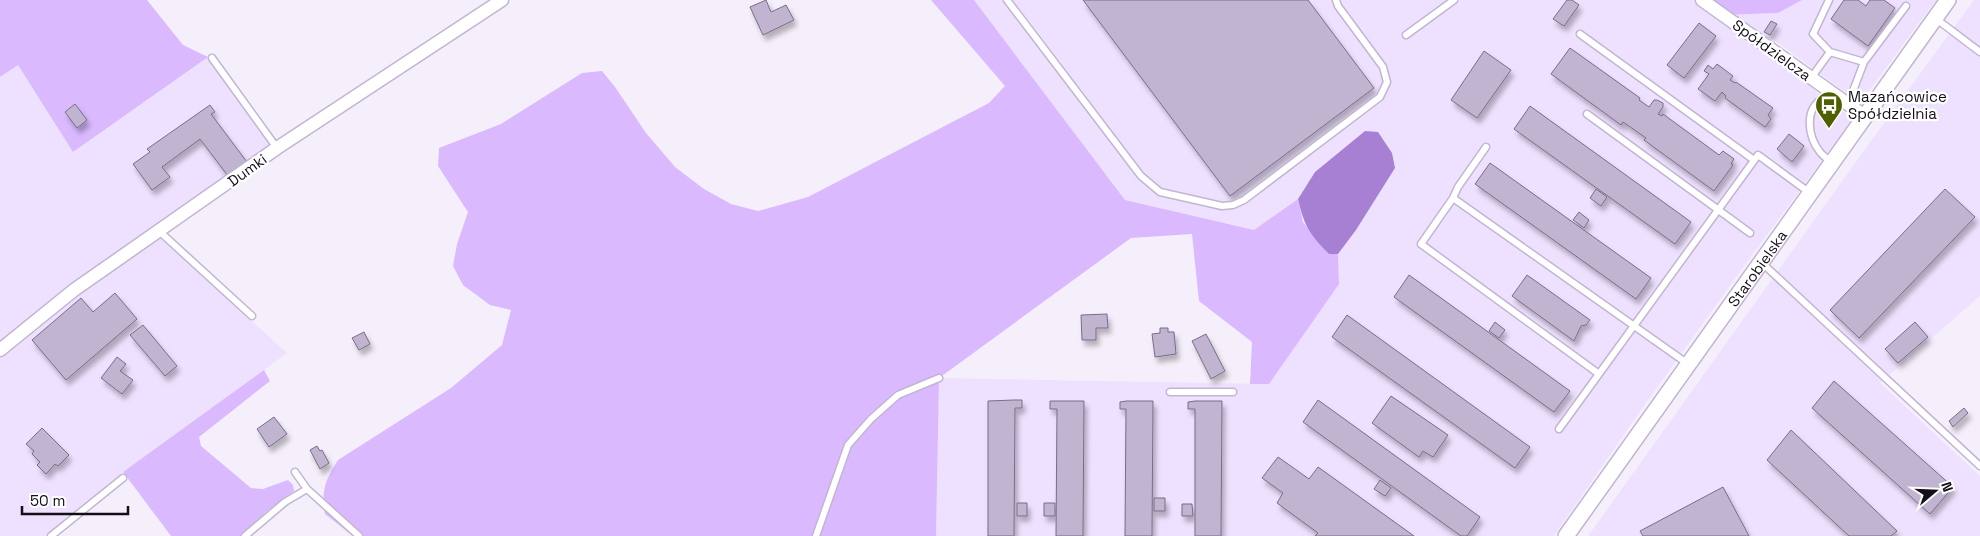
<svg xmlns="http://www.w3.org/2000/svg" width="1980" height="536" font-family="'Space Grotesk',sans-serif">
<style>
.built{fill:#eee1ff}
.green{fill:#dab9ff}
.water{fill:#a880d3}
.building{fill:#c0b4d0;stroke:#796d88;filter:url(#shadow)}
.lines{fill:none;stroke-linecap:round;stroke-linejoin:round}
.service-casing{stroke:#c2b5d2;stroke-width:9}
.minor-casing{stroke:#c2b5d2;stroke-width:15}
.tertiary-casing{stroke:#c2b5d2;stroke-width:18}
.service{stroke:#fff;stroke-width:6}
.minor{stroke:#fff;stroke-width:12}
.tertiary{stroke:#fff;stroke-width:15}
.labels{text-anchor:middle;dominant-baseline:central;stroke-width:4.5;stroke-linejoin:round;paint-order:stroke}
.street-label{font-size:15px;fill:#130e18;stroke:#fff}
.poi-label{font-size:15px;fill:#130e18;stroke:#fff;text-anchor:start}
</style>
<defs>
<filter id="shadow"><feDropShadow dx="3" dy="5.5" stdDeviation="2.5" flood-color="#0004"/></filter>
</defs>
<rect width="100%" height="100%" fill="#f5effb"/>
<path class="built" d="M974 0H1693L1853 119 1752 255 1643 407 1554 536H936L939 378 1269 384 1339 284 1338 254 1356 230 1369 208 1365 131 1315 172 1298 199 1254 230 1125 200Z
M1802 0H1936L1866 95 1853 98 1777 42 1723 15 1778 13Z
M1974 0H1980V296L1880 383 1980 476V536H1588L1868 145Z
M208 57 271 143 270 148 0 345V77L18 65 73 152Z
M160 238 287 353 123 472 45 536H0V353L76 292 153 239Z"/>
<path class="green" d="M0 0H147L183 45 208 57 73 152 18 65 0 77Z
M931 0H974L1125 200 1254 230 1298 199 1303 222 1329 254H1338L1339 284 1269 384H1250L1252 342 1199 301 1192 234 1131 238 939 378 936 536H353L325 514C321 490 325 481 338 460L451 388 502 345 511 310 490 305 463 285 453 266 457 244 468 212 438 166 439 148 501 124 582 73 602 71 615 87 646 133 675 167 704 189 731 204 758 211 808 197 989 103 1005 86Z
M1702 0H1802L1778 13 1723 15Z
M264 370 270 381 199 437 201 446 251 488 263 489 288 480 293 485 294 491 266 512 241 536H171L123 472Z"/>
<path class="water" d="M1365 131 1378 132 1392 153 1395 168 1356 230 1338 254H1329C1310 235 1304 226 1298 199L1315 172Z"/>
<path class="building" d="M766 0 771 12 786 5 794 20 763 35 750 7Z
M1083 0H1308L1374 88 1230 196Z
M1567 0H1572L1579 5 1564 26 1553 19Z
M1844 0H1858L1866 6 1870 0H1884L1895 8 1868 46 1831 19Z
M1771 21 1777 24 1770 35 1764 32Z
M1699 23 1716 36 1684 78 1667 65Z
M1570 48 1640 98 1639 100 1649 107 1654 100H1657L1663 103V107L1658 114 1662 116 1663 114 1719 155 1723 151 1734 159 1731 164 1733 165 1714 191 1644 140 1646 138 1623 122 1621 125 1551 74Z
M1484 51 1511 70 1477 118 1451 100Z
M1717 64 1733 76 1730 80 1735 83 1736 82 1773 108 1768 115 1771 119 1765 127 1725 98 1726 96 1722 92 1715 101 1698 89 1709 74 1704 71 1708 65 1713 69Z
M75 104 87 120 77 128 65 112Z
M210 105 215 112 211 114 247 162 228 176 200 139 162 167 170 177 152 190 133 164 150 152 147 149Z
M1530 106 1691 222 1675 244 1514 129Z
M1789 134 1804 146 1792 162 1777 149Z
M1490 163 1651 278 1636 299 1475 184Z
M1596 189 1607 197 1601 206 1590 198Z
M1945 189 1975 217 1859 338 1830 310Z
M1579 212 1589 220 1584 228 1573 220Z
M1409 275 1570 391 1554 412 1394 297Z
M1527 275 1590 320 1586 325 1581 326 1574 341 1512 296Z
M115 293 137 319 66 380 32 340 81 298 93 312Z
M1107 314 1108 328H1096V340H1082L1081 315Z
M1347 315 1530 447 1515 468 1332 337Z
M1495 322 1505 330 1499 338 1489 331Z
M1915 322 1928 337 1898 363 1885 349Z
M143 325 177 366 165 376 130 335Z
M1160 328H1168V332H1174L1176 354 1155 357 1152 334 1160 333Z
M364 332 370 344 359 350 352 338Z
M1206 334 1225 371 1211 379 1192 341Z
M117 357 126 364 120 371 133 380 122 394 101 378Z
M1834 381 1953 487 1930 514 1812 408Z
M1391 396 1448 435 1433 457 1423 451 1419 457 1372 423Z
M1014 400H1022V408H1015L1014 536H988V401Z
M1318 400 1480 517 1467 536H1461L1303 422Z
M1050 401H1084L1083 536H1056L1057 409H1050Z
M1126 401H1153L1152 536H1125L1126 409H1120V402Z
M1195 401H1222L1221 536H1195V409H1188V402Z
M1964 408 1968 413 1953 427 1949 421Z
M274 417 287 434 269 447 257 429Z
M42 428 69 455 58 466 55 464 46 474 37 465 40 462 32 454 34 451 26 444Z
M1791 430 1897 531 1891 536H1849L1767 460Z
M317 446 320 451 322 450 329 463 320 469 310 450Z
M1278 457 1309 479 1318 467 1414 536H1315L1318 533 1277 503 1283 493 1262 478Z
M1380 480 1391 488 1385 496 1374 489Z
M1723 487 1749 536H1643L1640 531Z
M1154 498H1165V511H1154Z
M1017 503H1027V516H1017Z
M1044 503H1055V516H1044Z
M1182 504H1192L1193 516H1182Z"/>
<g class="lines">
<g class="service-casing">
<path id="service" d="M1007 0 1141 176 1160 192 1222 206 1233 205 1244 200 1380 97 1387 82 1383 67 1338 6 1336 0
M1829 0 1813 34 1830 52 1864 62
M1935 18 1980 52
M1580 34 1754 160
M1406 35 1454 0
M212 58 277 148
M1811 78 1830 52
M1848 104 1864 62 1906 6
M1587 114 1750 233
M1832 163C1828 159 1823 156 1820 152 1808 137 1804 110 1822 99 1825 97 1831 96 1834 95
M1453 198 1458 187 1486 147
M159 231 252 316
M1762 263 1980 466
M1599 374 1421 244 1453 198 1688 364
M1170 392H1233
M1559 429 1758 155 1810 193
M295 472 307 489 359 536
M51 536 123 478
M245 536 285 502 307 489
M816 536 848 445 871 419 898 395 939 378"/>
</g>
<g class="minor-casing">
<path id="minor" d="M1702 0 1866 117
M0 350 74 290 277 148 502 0"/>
</g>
<g class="tertiary-casing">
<g id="tertiary">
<path id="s1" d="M1566 536 1948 0"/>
</g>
</g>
<use href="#service" class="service"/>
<use href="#minor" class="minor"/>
<use href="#tertiary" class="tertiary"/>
</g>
<defs>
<g id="bus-pin" transform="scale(1.4375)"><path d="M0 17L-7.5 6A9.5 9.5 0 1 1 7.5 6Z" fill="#515f00" stroke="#fff"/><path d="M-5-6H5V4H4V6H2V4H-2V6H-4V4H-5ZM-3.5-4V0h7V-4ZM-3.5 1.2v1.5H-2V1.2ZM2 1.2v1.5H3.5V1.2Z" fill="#fff"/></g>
</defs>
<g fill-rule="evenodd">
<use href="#bus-pin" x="1829" y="105"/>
</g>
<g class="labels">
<g class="street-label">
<text transform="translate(1772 50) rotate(36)">Spółdzielcza</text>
<text transform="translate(247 170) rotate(-36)">Dumki</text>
<text stroke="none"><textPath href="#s1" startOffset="329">Starobielska</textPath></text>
</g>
<g class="poi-label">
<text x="1848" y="96">Mazańcowice<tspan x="1848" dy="17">Spółdzielnia</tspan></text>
</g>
</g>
<g transform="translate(1935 491) rotate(71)" stroke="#ffffff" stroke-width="4" paint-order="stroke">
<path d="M0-4L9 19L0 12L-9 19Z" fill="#130e18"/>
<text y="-8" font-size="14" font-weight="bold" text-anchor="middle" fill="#130e18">N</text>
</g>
<path d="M22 506v8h106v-8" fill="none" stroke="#130e18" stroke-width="2.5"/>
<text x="30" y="506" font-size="15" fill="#130e18" stroke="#ffffff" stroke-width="4" paint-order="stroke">50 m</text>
</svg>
